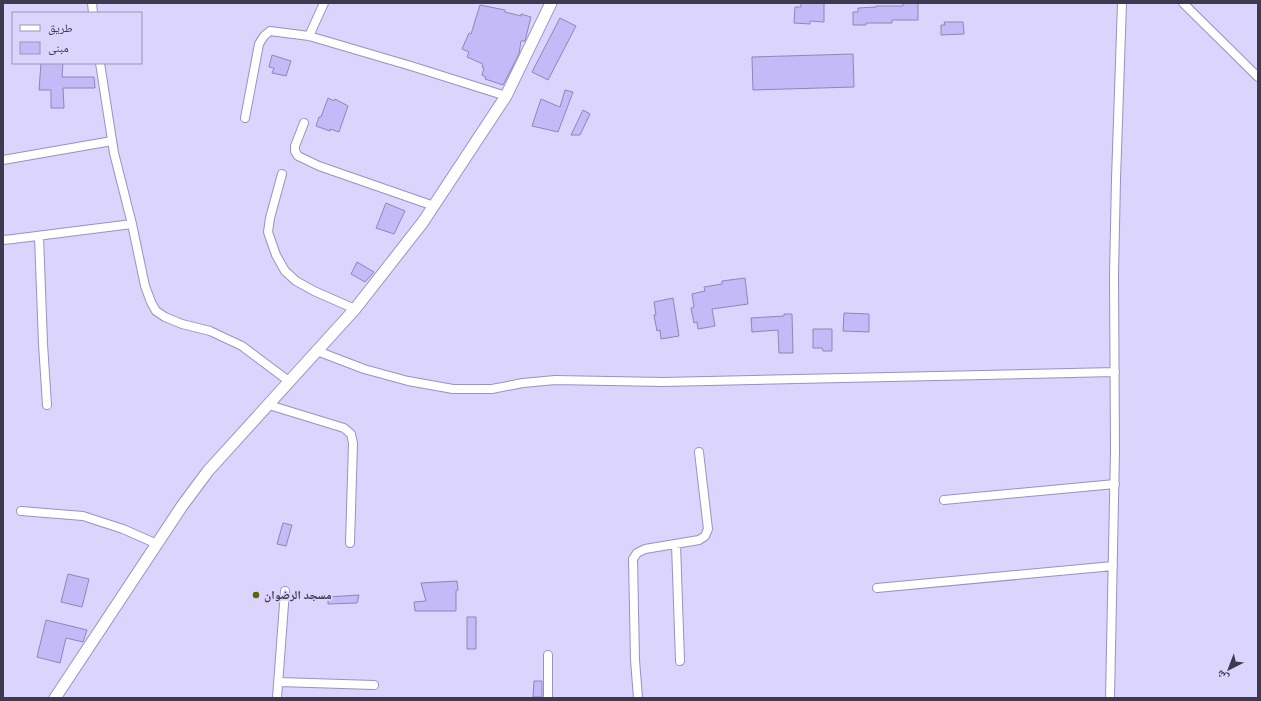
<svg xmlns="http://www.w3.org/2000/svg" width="1261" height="701" font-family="'Space Grotesk','Noto Naskh Arabic',sans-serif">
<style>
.building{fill:#c5baf8;stroke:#8f86b6}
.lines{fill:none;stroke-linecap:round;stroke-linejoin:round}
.minor-casing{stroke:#9a91c1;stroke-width:10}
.tertiary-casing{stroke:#9a91c1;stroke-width:13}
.minor{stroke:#fff;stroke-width:8}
.tertiary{stroke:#fff;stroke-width:11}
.poi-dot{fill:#5f6400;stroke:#dbd4fd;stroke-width:1.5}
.labels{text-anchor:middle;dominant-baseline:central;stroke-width:3.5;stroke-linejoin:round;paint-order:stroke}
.poi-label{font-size:12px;font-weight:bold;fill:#3d394e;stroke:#dbd4fd;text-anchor:start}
</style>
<rect width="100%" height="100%" fill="#dbd4fd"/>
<path class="building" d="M801 3H824V22L810 21V24L794 23 795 7H801Z
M903 3H918V20H892V23H866V25H853V12H858V8L876 7V6H903Z
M480 5 505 10V12L521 16V14L531 17 525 41H521L519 54 503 85 485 79 486 77 482 75 484 68 482 67 483 64 467 57 469 52 462 49 469 33 471 34Z
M560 18 576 26 548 80 532 72Z
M944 22H963L964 34 941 35V25H945Z
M853 54 854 87 753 90 752 57Z
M272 55 291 61 286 76 272 73 274 68 269 67Z
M41 63H63L62 77H94L95 88H63L64 108H51V90H39Z
M565 90 573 92 558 132 532 126 541 99 560 107Z
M328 98 334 101 335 99 348 106 339 132 330 129V131L316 126 319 117H321Z
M583 110 590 114 580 135H571Z
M386 203 405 211 394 234 376 228Z
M357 262 374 272 365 282 351 274Z
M745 278 748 304 712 309 715 326 698 329 697 322 694 323 691 308 694 307 692 294 705 291 704 287 722 284V281Z
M673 298 679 336 661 339 660 330 657 331 654 315H656L654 302Z
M844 313 869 314V332L843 331Z
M784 314H792L793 353H779L778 330 752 332 751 318 784 316Z
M813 329H832V351H823L822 348H813Z
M283 523 292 525 286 546 277 544Z
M68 574 89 579 82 607 61 602Z
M457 581 458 590 456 591V611H415L414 602 426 601 421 583Z
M359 595 357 603 328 604V597Z
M467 617H476V649H467Z
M46 620 87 630 83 642 66 638 60 663 37 657Z
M534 681H542V697H533Z"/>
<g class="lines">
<g class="minor-casing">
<path id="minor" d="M92 3 93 13
M1183 3 1258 77
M309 36 324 3
M100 63 114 153 132 224 145 286 151 302 156 311 165 317 182 324 210 331 242 346 290 382
M245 118 259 44 264 36 270 31 309 36 411 66 506 96
M304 123 295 146V151L298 156 319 166 434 206
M3 160 112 141
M282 174 270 218 268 232 276 255 285 271 296 281 314 291 355 309
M39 236 43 344 47 405
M3 240 13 239 132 224
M317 351 364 369 408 381 453 389H492L523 383 555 380 663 382 1115 372
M269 405 344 428 351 434 353 443 350 543
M944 500 1115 484
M21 511 83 516 123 529 157 544
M676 544 680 661
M877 588 1113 566
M548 655V698
M279 682 374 685
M277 698 285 591
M638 698 635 660 633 559 637 553 645 549 699 540 705 536 708 529 699 452
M1110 698 1115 451 1114 275 1116 179 1122 3"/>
</g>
<g class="tertiary-casing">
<path id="tertiary" d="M55 698 182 506 208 471 355 309 423 222 506 96 551 3"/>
</g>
<use href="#minor" class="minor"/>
<use href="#tertiary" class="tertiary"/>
</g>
<circle class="poi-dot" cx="256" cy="595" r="4"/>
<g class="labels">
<g class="poi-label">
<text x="264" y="595">مسجد الرضوان</text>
</g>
</g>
<rect width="1261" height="701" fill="none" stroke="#3d394e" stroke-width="8"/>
<rect x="12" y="12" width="130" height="52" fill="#dbd4fd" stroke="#9c96b7"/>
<rect x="20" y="25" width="20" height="6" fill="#ffffff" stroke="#9c96b7"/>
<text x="48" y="32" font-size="12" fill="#3d394e">طريق</text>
<rect x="20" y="42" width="20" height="12" fill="#c5baf8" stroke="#9c96b7"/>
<text x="48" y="52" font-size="12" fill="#3d394e">مبنى</text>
<g transform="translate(1229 669) rotate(222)" stroke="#dbd4fd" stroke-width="3" paint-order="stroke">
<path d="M0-3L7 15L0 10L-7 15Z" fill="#3d394e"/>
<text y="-6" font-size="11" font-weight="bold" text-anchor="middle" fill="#3d394e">ش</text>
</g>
</svg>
